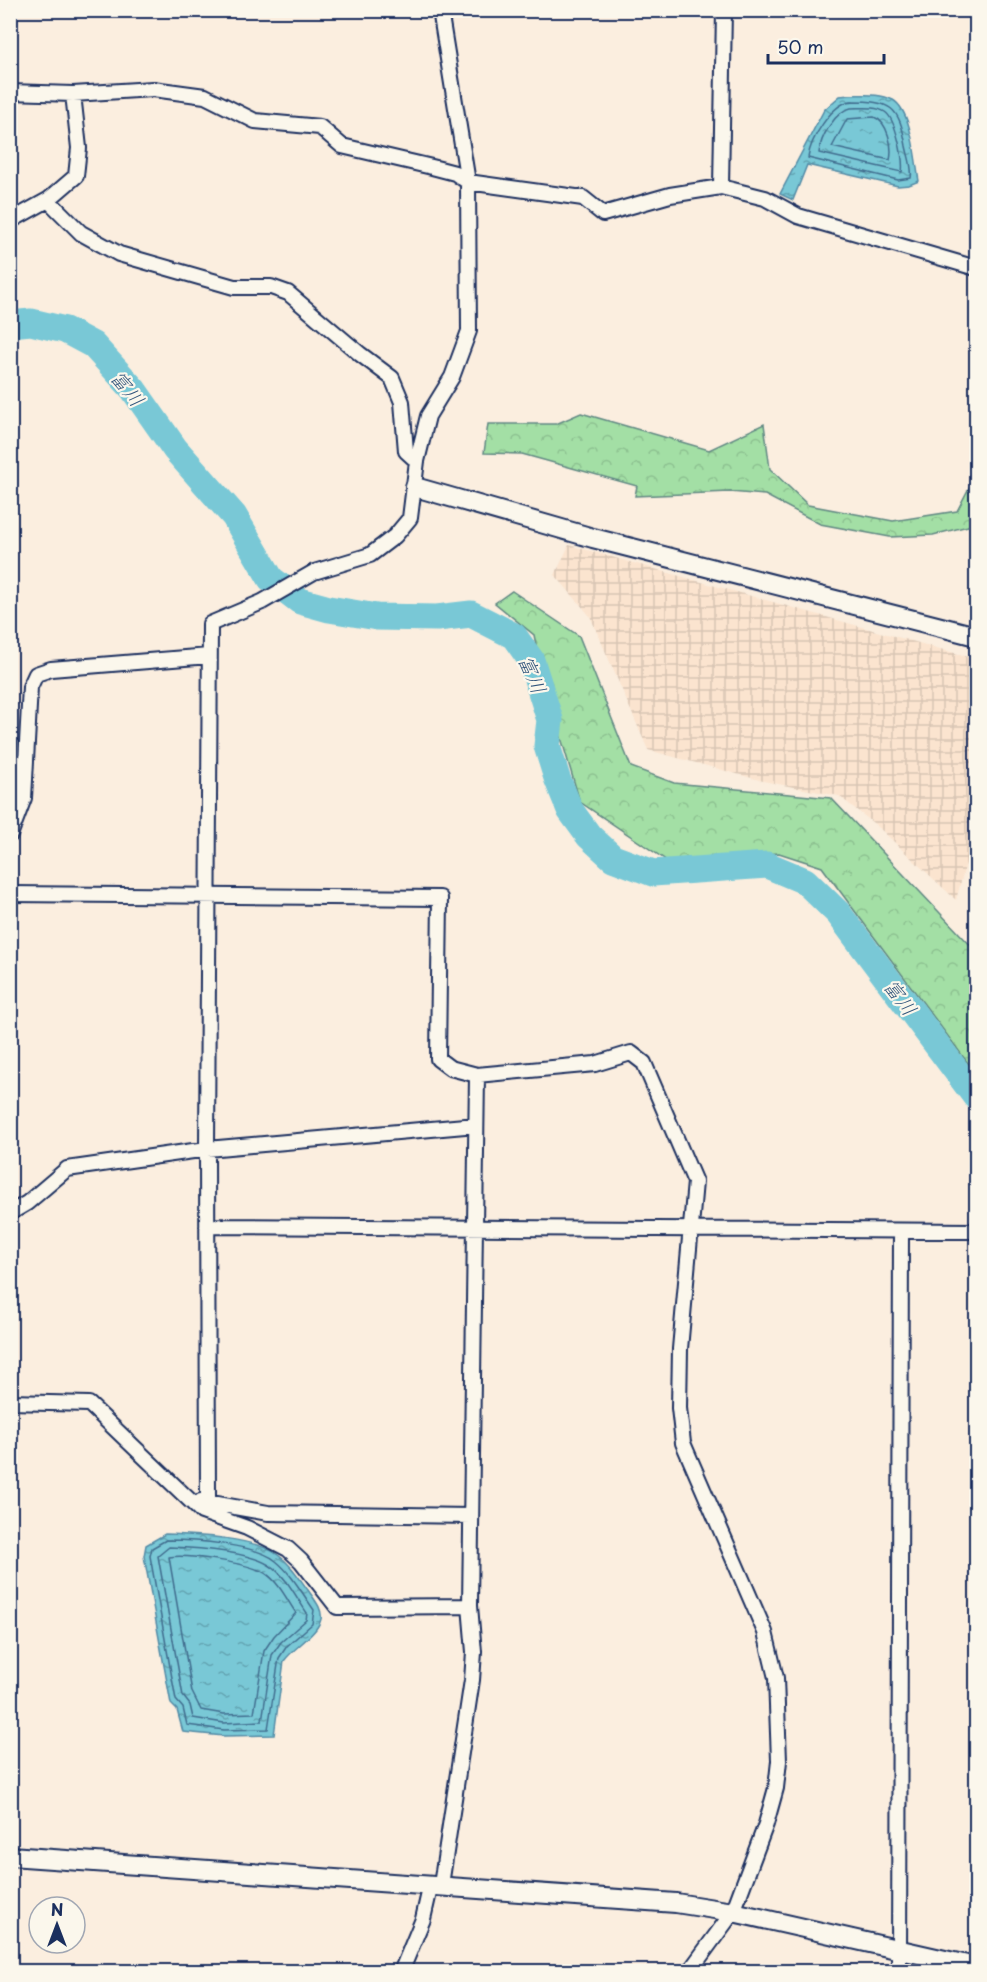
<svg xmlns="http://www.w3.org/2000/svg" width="987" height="1982" font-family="'Playpen Sans','Klee One',sans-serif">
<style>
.industrial{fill:url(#industrial-grid)}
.forest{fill:url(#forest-crowns);stroke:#5f8782;stroke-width:1.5}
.water{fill:url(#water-ripples);stroke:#538ba6;stroke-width:1.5}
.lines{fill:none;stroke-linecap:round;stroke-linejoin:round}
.shore{stroke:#416c8e;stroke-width:1.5}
.river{stroke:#79c8d6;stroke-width:27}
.street-casing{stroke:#1b2f5e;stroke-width:18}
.secondary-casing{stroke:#1b2f5e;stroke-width:22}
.street{stroke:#fbf7ec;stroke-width:14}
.secondary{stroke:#fbf7ec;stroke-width:18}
.labels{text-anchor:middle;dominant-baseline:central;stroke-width:4.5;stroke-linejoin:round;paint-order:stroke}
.water-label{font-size:20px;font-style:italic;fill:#32557c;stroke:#fbf7ec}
</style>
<defs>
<pattern id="industrial-grid" width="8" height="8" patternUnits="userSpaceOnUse" patternTransform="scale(1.5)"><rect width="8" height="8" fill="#fbe4cf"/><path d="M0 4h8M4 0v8" fill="none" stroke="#d7c4b4"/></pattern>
<pattern id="forest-crowns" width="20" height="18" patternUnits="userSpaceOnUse" patternTransform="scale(1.5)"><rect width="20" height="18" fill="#a3dfa5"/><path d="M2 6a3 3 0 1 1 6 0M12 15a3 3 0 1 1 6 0" fill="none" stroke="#8cc090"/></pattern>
<pattern id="water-ripples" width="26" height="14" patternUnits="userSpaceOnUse" patternTransform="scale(1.5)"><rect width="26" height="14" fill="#79c8d6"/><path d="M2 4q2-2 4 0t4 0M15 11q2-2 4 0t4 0" fill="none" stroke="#62a3b1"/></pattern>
</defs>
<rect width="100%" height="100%" fill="#fbeedf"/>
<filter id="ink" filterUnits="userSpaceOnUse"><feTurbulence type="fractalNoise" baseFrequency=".0167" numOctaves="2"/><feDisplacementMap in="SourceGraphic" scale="12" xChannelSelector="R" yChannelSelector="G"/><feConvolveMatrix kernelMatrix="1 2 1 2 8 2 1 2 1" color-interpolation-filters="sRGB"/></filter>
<g filter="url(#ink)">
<path class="industrial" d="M569 545 976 659V826L956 900 877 826 839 796 763 781 648 750 590 616 555 575Z"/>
<path class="forest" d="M581 413 709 450 764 424 770 469 808 505 893 521 957 511 973 480 976 479V524L933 535 890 537 820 524 765 495 730 492 635 496 637 486 522 454 484 453 488 424H556Z
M512 591 579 636 631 767 674 783 831 798 976 951V1074L822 867 779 853 666 860 580 802 542 673 534 635 495 603Z"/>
<path class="water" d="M850 95C864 95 880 93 893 100 912 111 915 160 919 181L909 185 898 186 807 165 793 200 780 194 824 110 840 96Z
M165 1534C195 1535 254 1537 278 1555 291 1564 299 1578 308 1590 314 1599 323 1609 321 1619 317 1635 294 1647 284 1661L274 1735 224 1736 183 1732 177 1710 171 1704 144 1556 146 1545Z"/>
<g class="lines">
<path class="shore" d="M851 101C891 101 899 106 906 146 908 156 913 169 911 178L898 180 808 158C810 140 831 104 851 101Z
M851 108C861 108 876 106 885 112 896 119 904 160 902 172L819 153C820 138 835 111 851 108Z
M874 117C888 122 893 147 890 160L832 147 847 119Z
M166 1540C193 1540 256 1544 276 1561 292 1574 302 1593 314 1610L312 1624 287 1646 279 1658 268 1729 224 1730 187 1725 183 1708 176 1700 150 1556 152 1548Z
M169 1547C196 1548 246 1551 269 1565 286 1575 296 1597 307 1613L306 1620 281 1642 272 1655 262 1721 224 1723 193 1718 190 1705 183 1696 158 1556Z
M169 1557C188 1554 248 1563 265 1573 279 1582 287 1600 296 1613L274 1636 264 1651 254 1713 224 1714 201 1710 192 1692Z"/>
<path class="river" d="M10 324 31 322 65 330 93 345 133 389 175 449 234 516 271 579 300 601 329 609 377 617 437 618 471 614 514 636 531 660 550 720 547 746 557 778 570 810 589 836 613 858 653 873 767 865 805 881 838 913 976 1097"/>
<g class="street-casing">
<path id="street" d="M10 92 73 94 153 89 205 96 255 121 320 127 342 146 432 167 455 173 468 182 583 198 603 214 670 195 721 187 765 198 798 216 976 268
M721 187 724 10
M48 200 76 176 79 148 73 94
M10 221 48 200 81 233 119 254 234 287H271L288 293 360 354 392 378 402 402 406 451 417 461
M10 835 24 798 30 687 36 674 51 669 209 656
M10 894 440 898 438 1059 450 1068 477 1075 470 1606 474 1652 472 1680 441 1885
M477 1075 595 1064 631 1053 644 1063 695 1182 680 1349 679 1408 683 1443 765 1632 776 1678 779 1761 776 1788 766 1824 733 1912 689 1972
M10 1213 27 1203 67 1169 207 1149 476 1125
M207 1226 976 1231
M10 1402 89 1404 202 1512 247 1528 288 1549 301 1561 337 1607 470 1606
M201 1501 268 1513 471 1516
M208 1501 207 1149 210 624 262 602 314 572 370 555 395 536 410 518 417 461 428 416 452 377 469 331 468 182 440 10
M401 1972 423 1919 431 1884
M899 1972 901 1231"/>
</g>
<g class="secondary-casing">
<path id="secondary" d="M415 487 593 538 976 636
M10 1856 676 1903 733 1912 976 1967"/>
</g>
<use href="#street" class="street"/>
<use href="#secondary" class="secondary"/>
</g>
</g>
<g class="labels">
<g class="water-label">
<text transform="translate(128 388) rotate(51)">富川</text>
<text transform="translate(533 674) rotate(67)">富川</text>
<text transform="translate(901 997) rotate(53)">富川</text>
</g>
</g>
<rect width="987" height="1982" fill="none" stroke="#fbf7ec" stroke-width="36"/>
<rect x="18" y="18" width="951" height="1946" fill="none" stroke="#1b2f5e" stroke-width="2" filter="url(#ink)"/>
<g transform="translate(57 1925)"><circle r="28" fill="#fbf7ec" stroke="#a1a7b3" stroke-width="1.5"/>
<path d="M0-4.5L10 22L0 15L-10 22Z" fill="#1b2f5e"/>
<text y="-9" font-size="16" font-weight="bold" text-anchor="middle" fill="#1b2f5e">N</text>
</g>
<path d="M768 54v9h116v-9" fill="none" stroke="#1b2f5e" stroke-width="3"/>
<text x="777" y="54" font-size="18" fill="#1b2f5e" stroke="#fbf7ec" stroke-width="4.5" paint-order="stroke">50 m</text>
</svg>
